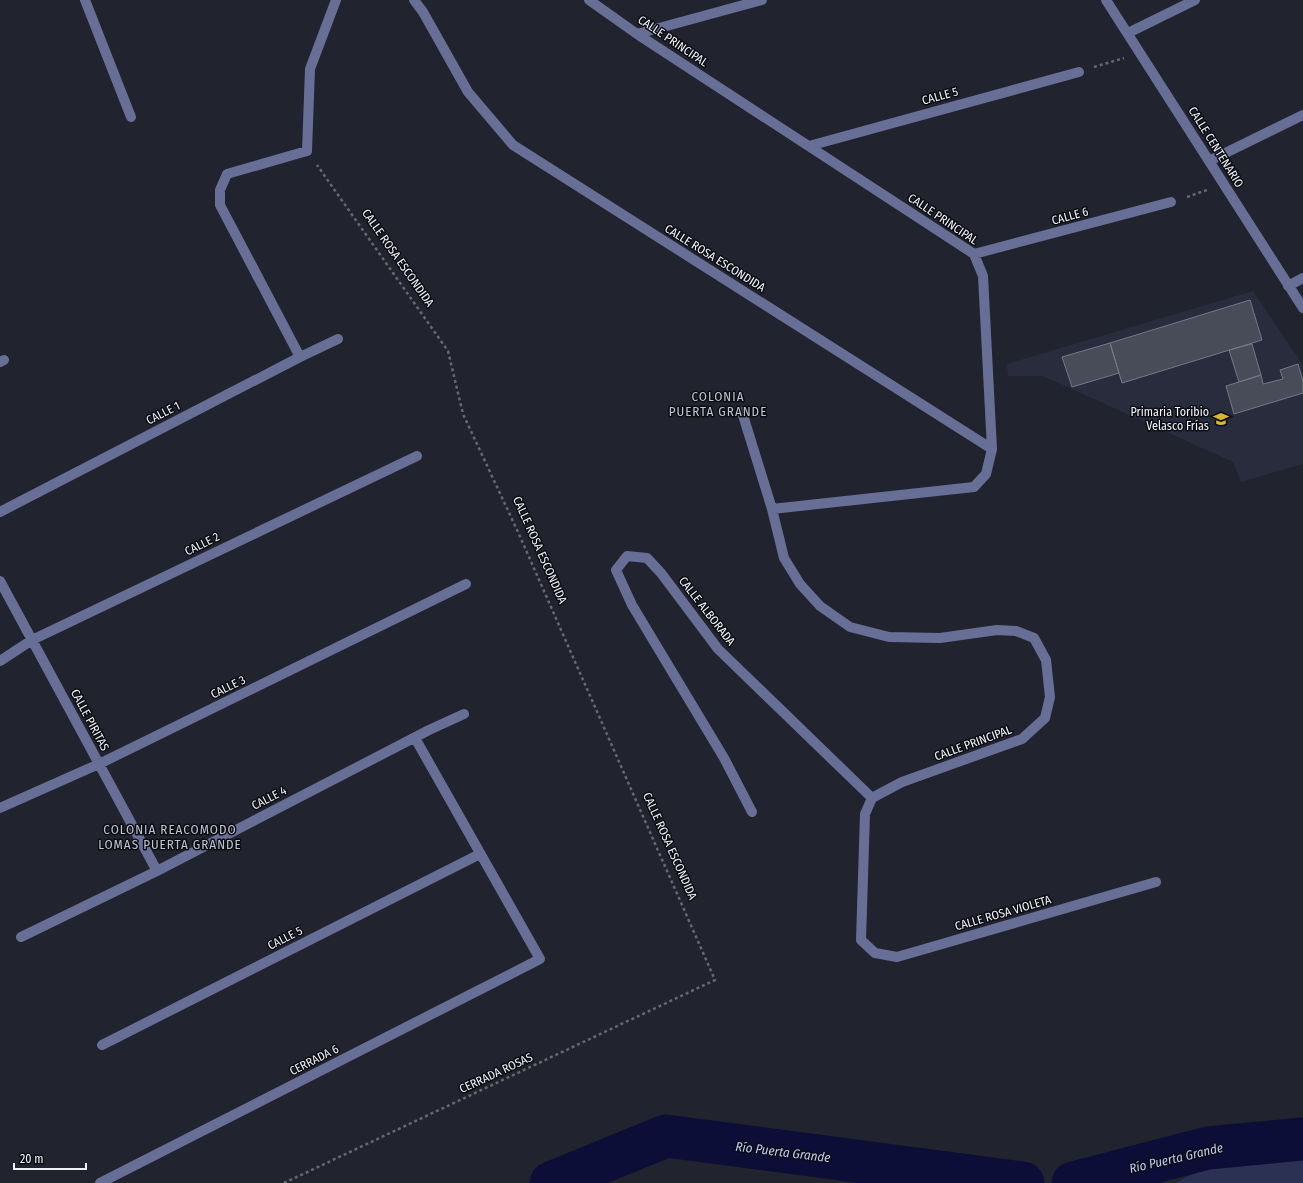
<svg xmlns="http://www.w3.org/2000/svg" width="1303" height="1183" font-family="'Fira Sans Condensed',sans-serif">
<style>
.built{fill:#282c3d}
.green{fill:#2a3152}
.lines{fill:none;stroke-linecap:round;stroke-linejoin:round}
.river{stroke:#0c0e37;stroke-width:43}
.building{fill:#484c58;stroke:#757986}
.path{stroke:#656872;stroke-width:2.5;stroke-dasharray:3 3;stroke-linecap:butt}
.minor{stroke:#676f97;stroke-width:10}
.labels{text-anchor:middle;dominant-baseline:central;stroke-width:3;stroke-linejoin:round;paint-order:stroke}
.street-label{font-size:12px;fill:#f0f2f9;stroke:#0c0d12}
.poi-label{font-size:12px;fill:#f0f2f9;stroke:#0c0d12;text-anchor:end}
.neighbourhood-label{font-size:13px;letter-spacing:1px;fill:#bfc2d1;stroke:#0c0d12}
.water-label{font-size:13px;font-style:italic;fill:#bdc9f6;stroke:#0c0d12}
</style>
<rect width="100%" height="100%" fill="#21242f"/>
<path class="built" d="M1253 291 1303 365V464L1241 482 1233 462 1043 376H1008L1007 364Z"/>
<path class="green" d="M1303 1117V1183H1175Z"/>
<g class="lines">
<path class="river" d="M551 1183 666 1136 1023 1183
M1073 1183 1208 1148 1303 1139"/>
</g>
<path class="building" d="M1250 300 1262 340 1122 383 1110 343Z
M1110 343 1119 373 1072 387 1062 357Z
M1252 344 1261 375 1239 382 1229 350Z
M1298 364 1303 381V393L1234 414 1226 386 1261 375 1263 384 1283 379 1280 370Z"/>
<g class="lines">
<path class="path" d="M1094 67 1124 58
M1187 197 1207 190
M284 1183 715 980 518 532 463 414 448 351 317 165"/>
<path class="minor" d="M85 0 131 117
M414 0 423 12 468 92 513 145 992 449
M589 0 637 34 974 254 983 276 992 449 986 474 974 487 772 509
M1106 0 1303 308
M1128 33 1195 0
M637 34 762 0
M809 146 1079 72
M1209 161 1303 115
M974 254 1171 202
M1288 286 1303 278
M300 357 220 205V190L227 174 307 151 310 69 336 0
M0 362 4 360
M742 412 772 509 784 558 800 584 820 606 850 627 889 637 940 638 997 630 1016 631 1034 638 1046 660 1050 697 1045 718 1022 739 902 782 872 798
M0 512 300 357 338 339
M0 581 157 871
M0 661 32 640 417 456
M0 808 99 764 466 584
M752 812 724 758 632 605 616 570 627 556 647 558 661 573 718 649 872 798 865 814 861 940 875 953 897 957 1156 882
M21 937 157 871 429 730 464 714
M102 1045 480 854
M100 1183 540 959 415 738"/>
</g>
<defs>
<g id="school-bare" transform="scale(1.2)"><path d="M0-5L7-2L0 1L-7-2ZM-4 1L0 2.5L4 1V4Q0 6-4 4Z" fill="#d5b534" stroke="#0c0d12" stroke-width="2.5" paint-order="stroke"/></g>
</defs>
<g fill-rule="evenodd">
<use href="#school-bare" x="1221" y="419"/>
</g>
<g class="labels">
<g class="street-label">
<text transform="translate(673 41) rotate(34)">CALLE PRINCIPAL</text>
<text transform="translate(940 96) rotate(-15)">CALLE 5</text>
<text transform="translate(1216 147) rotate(58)">CALLE CENTENARIO</text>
<text transform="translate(1070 216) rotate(-15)">CALLE 6</text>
<text transform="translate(943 219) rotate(34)">CALLE PRINCIPAL</text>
<text transform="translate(398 258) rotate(55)">CALLE ROSA ESCONDIDA</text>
<text transform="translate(715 258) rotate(32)">CALLE ROSA ESCONDIDA</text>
<text transform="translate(163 413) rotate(-27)">CALLE 1</text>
<text transform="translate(202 544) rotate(-26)">CALLE 2</text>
<text transform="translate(540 550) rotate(66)">CALLE ROSA ESCONDIDA</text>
<text transform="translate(707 611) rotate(52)">CALLE ALBORADA</text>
<text transform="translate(228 687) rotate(-26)">CALLE 3</text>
<text transform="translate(90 720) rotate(62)">CALLE PIRITAS</text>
<text transform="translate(973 743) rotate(-20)">CALLE PRINCIPAL</text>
<text transform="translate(269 798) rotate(-27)">CALLE 4</text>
<text transform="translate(670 846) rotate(66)">CALLE ROSA ESCONDIDA</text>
<text transform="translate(1003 913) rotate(-16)">CALLE ROSA VIOLETA</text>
<text transform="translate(285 938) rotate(-27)">CALLE 5</text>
<text transform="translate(314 1060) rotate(-27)">CERRADA 6</text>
<text transform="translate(496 1073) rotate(-25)">CERRADA ROSAS</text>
</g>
<g class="poi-label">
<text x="1209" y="412">Primaria Toribio<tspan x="1209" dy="14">Velasco Frías</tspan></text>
</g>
<g class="neighbourhood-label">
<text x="718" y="396">COLONIA<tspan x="718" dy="15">PUERTA GRANDE</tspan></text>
<text x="170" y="829">COLONIA REACOMODO<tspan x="170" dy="15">LOMAS PUERTA GRANDE</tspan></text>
</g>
<g class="water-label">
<text transform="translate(783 1152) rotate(7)">Río Puerta Grande</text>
<text transform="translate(1176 1158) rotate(-13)">Río Puerta Grande</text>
</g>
</g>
<path d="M14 1163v6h72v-6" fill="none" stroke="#f0f2f9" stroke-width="2"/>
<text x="20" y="1163" font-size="12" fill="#f0f2f9" stroke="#0c0d12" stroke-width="3" paint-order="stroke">20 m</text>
</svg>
